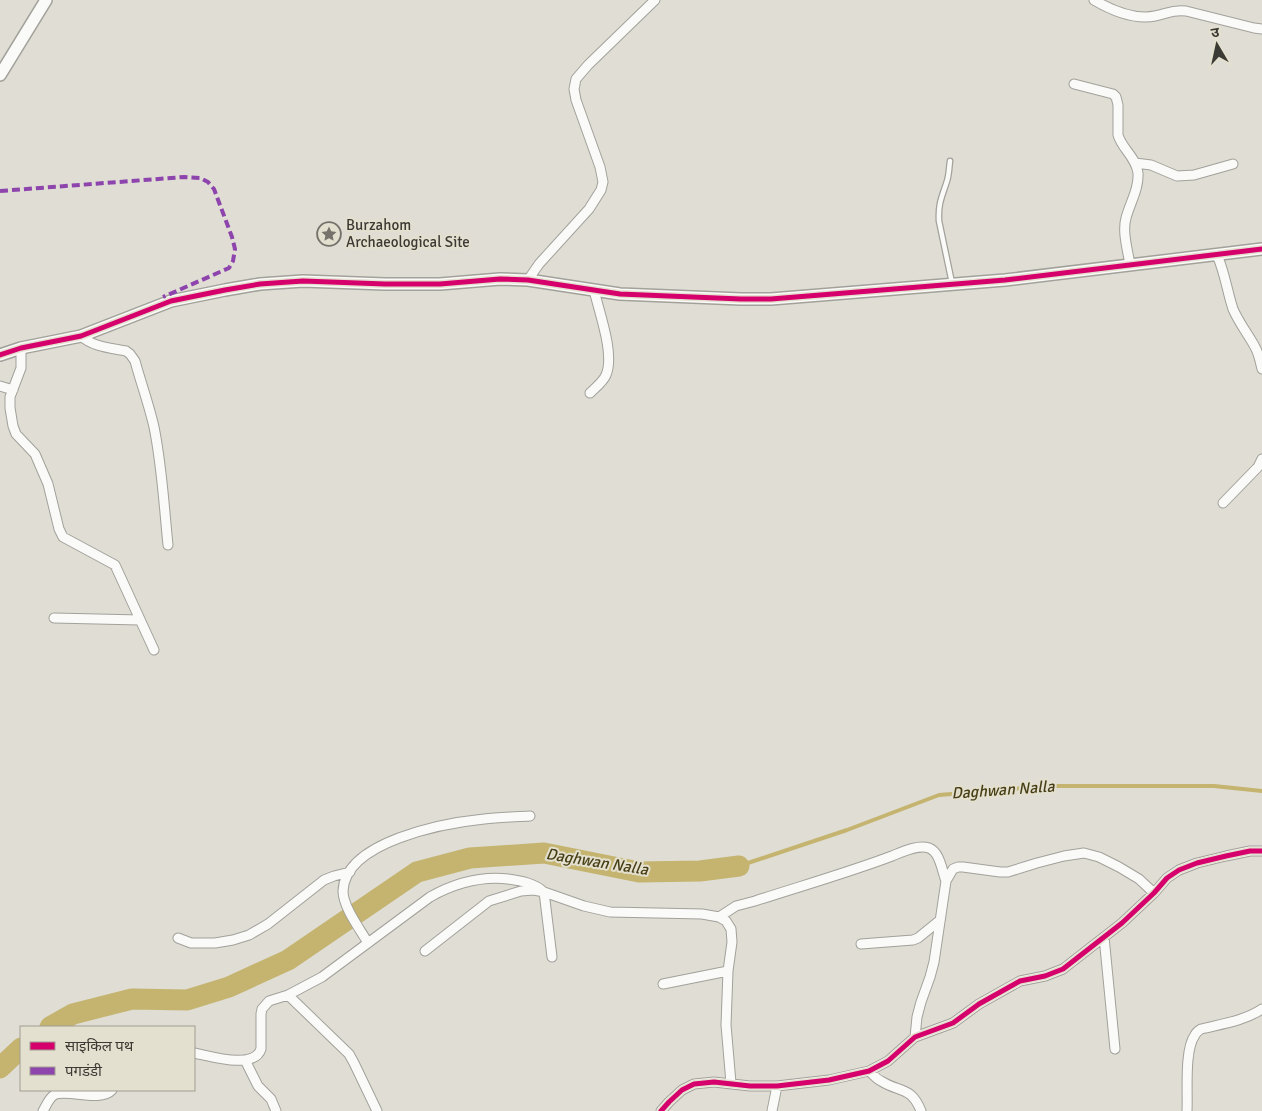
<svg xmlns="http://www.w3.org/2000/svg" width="1262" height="1111" font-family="Signika,'Noto Sans Devanagari',sans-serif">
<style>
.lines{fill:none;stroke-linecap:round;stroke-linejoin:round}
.stream{stroke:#c4b46f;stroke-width:4}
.river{stroke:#c4b46f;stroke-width:21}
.service-casing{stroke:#a2a19a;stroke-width:7}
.minor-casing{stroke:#a2a19a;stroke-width:11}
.tertiary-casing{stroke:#a2a19a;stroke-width:14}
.service{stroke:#fafaf9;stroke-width:4.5}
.minor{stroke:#fafaf9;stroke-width:9}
.tertiary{stroke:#fafaf9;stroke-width:11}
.quiet{stroke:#8e44ad;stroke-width:4;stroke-dasharray:8 4;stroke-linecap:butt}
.cycleway-casing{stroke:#e4e0cf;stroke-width:8}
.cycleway{stroke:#d6006c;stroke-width:5}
.labels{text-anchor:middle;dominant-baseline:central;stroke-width:4;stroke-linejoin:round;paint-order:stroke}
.poi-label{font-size:15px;fill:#3c3a34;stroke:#e4e0cf;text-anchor:start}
.water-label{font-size:16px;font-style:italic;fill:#483f17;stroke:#e4e0cf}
</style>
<rect width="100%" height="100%" fill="#dfddd4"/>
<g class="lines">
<path class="stream" d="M739 866 847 830 939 795 1051 786H1214L1262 791"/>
<path class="river" d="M50 1027 73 1014 132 999 187 1000 229 987 288 960 417 872 470 858 544 853 639 872 700 871 739 866
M0 1068 21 1048"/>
<g class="service-casing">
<path id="service" d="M950 161C949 168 949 175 947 181 942 197 938 203 939 221L952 283"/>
</g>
<g class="minor-casing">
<path id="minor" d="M1094 0C1111 10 1134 20 1155 16 1167 14 1172 9 1186 11L1254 28 1262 29
M1074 84 1113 94 1116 97 1118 105V135C1122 149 1136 157 1138 173 1139 189 1130 203 1126 218 1122 232 1128 251 1130 265
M1135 163 1151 165 1177 176 1194 175 1233 164
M1217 255C1225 273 1227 291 1233 309 1239 323 1248 334 1255 347 1259 354 1260 361 1262 369
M528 280 539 264 589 209 601 190 603 182 600 167 576 100 574 89 576 79 588 65 655 0
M81 336C93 347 111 348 126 351L130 354 135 361C141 383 149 405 154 427 162 466 164 506 168 545
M21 348V368L10 397V408L13 426 16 434 35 454 48 484 59 529 63 537 115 565 154 650
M0 386 13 390
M590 393C595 388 603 382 606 375 615 354 599 312 594 290
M1223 503 1258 467 1262 459
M54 618 140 620
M719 917 736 906 755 901C801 886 847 873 892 856 902 852 918 844 929 848 940 852 942 871 946 881
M1104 937 1115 1049
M178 938 191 943H215L233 940 249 935 268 924 324 880 334 876 350 872
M368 943C360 929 343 907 343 891 345 841 445 823 484 819 499 817 515 817 530 816
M861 944 913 940 918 938 939 921
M425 951 489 901 521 891 534 890 544 892 584 906 610 912 702 914 719 917 726 921 731 929 732 942 728 971 726 1025 731 1083
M663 984 728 971
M288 995 349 1054 354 1063 377 1111
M915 1037 917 1017 921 1002 930 977 934 962 946 881 953 869 958 867H963L1000 872H1008L1037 863 1064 856 1084 853 1099 857 1119 867 1139 879 1154 893
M194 1053C210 1056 254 1070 261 1049V1014L262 1009 269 1001 288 995 322 977 430 897C455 883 480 876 508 879 522 881 534 883 544 892L552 957
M245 1060 258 1086 271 1099 276 1111
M869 1071C873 1074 876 1079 881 1081 900 1093 911 1086 921 1111
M43 1111C46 1106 49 1098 54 1095 65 1088 100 1103 112 1090
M661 1111 669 1102 682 1090 694 1084 714 1082 750 1086H777L829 1080 869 1071 888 1061 915 1037 953 1023 979 1004 1020 981 1045 976 1063 969 1122 923 1154 893 1167 878 1179 870 1197 863 1226 856 1250 851H1262
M772 1111 777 1086
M1187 1111C1188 1092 1184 1050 1195 1035 1196 1032 1198 1031 1201 1029 1221 1024 1244 1021 1262 1009"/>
</g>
<g class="tertiary-casing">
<path id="tertiary" d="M0 75 46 0
M0 355 21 348 81 336 171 301 225 290 260 284 303 281 385 284H440L500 279 528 280 620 294 741 299H771L1005 280 1262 249"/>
</g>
<use href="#service" class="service"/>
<use href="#minor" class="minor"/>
<use href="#tertiary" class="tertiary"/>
<path class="quiet" d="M0 191 184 177 200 178 208 182 214 189 232 237 235 249 233 261 229 268 163 297"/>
<g class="cycleway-casing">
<path id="cycleway" d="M0 355 21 348 81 336 171 301 225 290 260 284 303 281 385 284H440L500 279 528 280 620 294 741 299H771L1005 280 1262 249
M661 1111 669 1102 682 1090 694 1084 714 1082 750 1086H777L829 1080 869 1071 888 1061 915 1037 953 1023 979 1004 1020 981 1045 976 1063 969 1122 923 1154 893 1167 878 1179 870 1197 863 1226 856 1250 851H1262"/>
</g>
<use href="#cycleway" class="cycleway"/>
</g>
<defs>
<g id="sight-ring" transform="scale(1.25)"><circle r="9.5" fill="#e4e0cf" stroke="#75736c" stroke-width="1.5"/><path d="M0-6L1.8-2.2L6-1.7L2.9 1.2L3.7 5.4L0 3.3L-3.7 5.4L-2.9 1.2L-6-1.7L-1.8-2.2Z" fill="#75736c"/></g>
</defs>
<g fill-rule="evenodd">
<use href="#sight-ring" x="329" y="234"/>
</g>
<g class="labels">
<g class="poi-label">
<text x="346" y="225">Burzahom<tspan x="346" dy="17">Archaeological Site</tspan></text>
</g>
<g class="water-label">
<text transform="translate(1003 790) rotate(-4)">Daghwan Nalla</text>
<text transform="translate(597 862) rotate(9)">Daghwan Nalla</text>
</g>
</g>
<rect x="20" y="1026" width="175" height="65" fill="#e4e0cf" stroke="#a19e91"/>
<rect x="30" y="1042" width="25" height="8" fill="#d6006c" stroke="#a19e91"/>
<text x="65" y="1051" font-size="15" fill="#3c3a34">साइकिल पथ</text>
<rect x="30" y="1067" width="25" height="8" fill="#8e44ad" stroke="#a19e91"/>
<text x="65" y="1076" font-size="15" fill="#3c3a34">पगडंडी</text>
<g transform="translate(1217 45) rotate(351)" stroke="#e4e0cf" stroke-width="4" paint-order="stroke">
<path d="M0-4L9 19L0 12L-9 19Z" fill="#3c3a34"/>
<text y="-8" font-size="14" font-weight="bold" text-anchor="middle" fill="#3c3a34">उ</text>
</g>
</svg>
